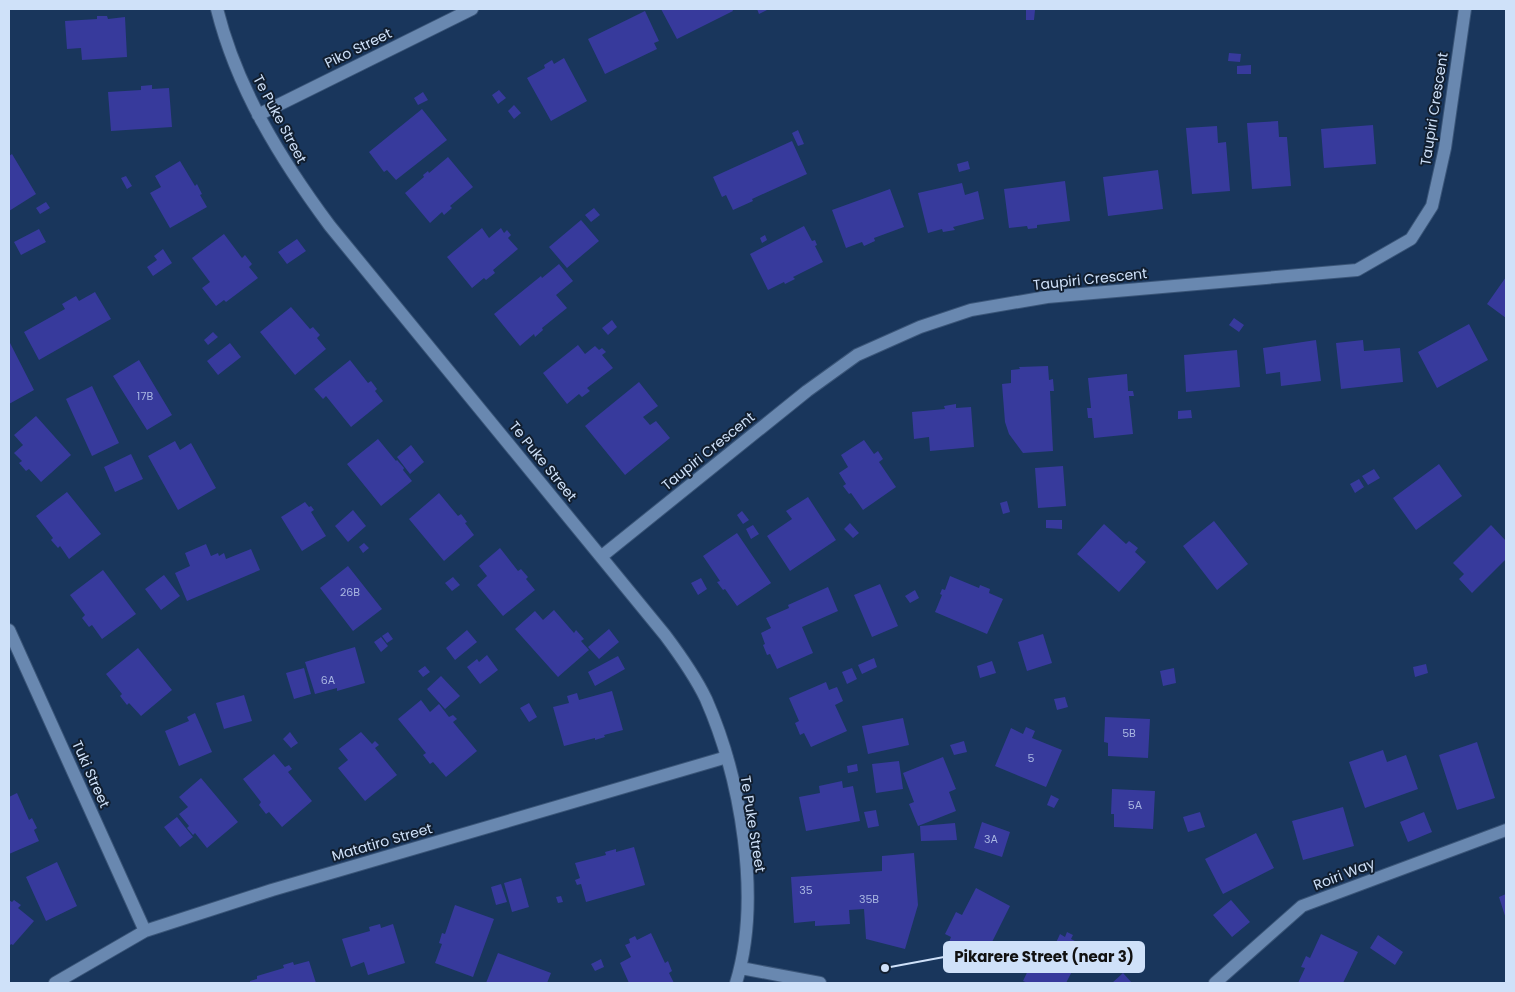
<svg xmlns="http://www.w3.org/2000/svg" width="1515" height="992" font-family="Poppins,sans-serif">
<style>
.building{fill:#373a9c}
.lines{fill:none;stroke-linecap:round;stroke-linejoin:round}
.minor-casing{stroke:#3a5578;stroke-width:14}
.minor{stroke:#6988b0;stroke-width:12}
.labels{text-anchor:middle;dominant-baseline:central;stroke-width:4;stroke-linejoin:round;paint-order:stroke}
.number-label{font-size:11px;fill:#a9b7e2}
.street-label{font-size:14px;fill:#cfe1f9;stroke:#111e2f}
.leader{fill:none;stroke:#cfe1f9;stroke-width:2}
.callout-dot{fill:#cfe1f9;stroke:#111e2f;stroke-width:2}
.callout{fill:#cfe1f9;stroke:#cfe1f9;stroke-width:2}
.callout-label{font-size:15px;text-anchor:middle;font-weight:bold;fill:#111}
</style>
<rect width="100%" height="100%" fill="#19365c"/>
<path class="building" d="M661 9H732L733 11 677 39Z
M757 9H769L759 14Z
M1026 10H1035L1034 20H1026Z
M645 11 659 41 654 43 657 49 605 74 588 39Z
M97 16H107L108 19 125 17 127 57 82 60 81 48 67 49 65 21 97 19Z
M1229 53 1241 54 1240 62 1228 61Z
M564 58 587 101 551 121 527 78 545 68 544 65 552 60 554 64Z
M1251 65V74H1237V66Z
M152 85V89L169 88 172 127 111 131 108 92 141 90V86Z
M499 90 506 98 498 104 492 95Z
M423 92 428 100 418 105 414 98Z
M514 105 521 113 514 119 508 111Z
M422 109 447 140 396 180 387 170 384 172 369 152Z
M1278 121 1279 137H1287L1291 186 1252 189 1247 123Z
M1373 125 1376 164 1324 168 1321 129Z
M1217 126 1218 143 1226 142 1230 191 1192 194 1186 128Z
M798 130 804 144 798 146 792 133Z
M792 141 807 174 752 199 753 201 733 210 726 195 722 197 713 177Z
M12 154 36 194 9 211V156Z
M448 157 473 187 450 206 452 208 444 215 442 212 430 223 405 193 424 177 423 175 428 171 429 173Z
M180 161 195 186 197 184 202 194 200 195 207 207 170 228 150 193 161 187 155 176Z
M968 161 970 169 959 172 957 164Z
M1158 170 1163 209 1108 216 1103 177Z
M126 176 132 186 127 189 121 178Z
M1065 181 1070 221 1037 225V228L1028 229 1027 226 1009 228 1004 189Z
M962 183 965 195 978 191 984 219 953 227 955 230 943 232 942 229 928 233 918 193Z
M890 189 904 227 874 238 875 241 864 246 862 242 846 248 832 210Z
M46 202 50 208 40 214 36 208Z
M594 208 600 215 591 222 585 215Z
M581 220 599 241 567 268 549 247Z
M804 226 812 241 815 240 817 245 815 246 823 262 793 277 795 279 785 284 784 282 768 290 750 254Z
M482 228 489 238 501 228 504 233 507 230 511 235 508 238 518 249 493 270 495 273 486 280 484 278 472 288 447 257Z
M39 229 46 242 21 255 14 242Z
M224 234 242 258 245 255 252 264 249 267 258 278 226 302 224 300 216 306 202 288 210 282 192 258Z
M765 235 767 240 762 243 760 238Z
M297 239 306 251 287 264 278 252Z
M163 249 172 263 153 276 147 267 157 260 154 256Z
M559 264 573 281 556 295 567 308 542 328 543 330 535 337 534 334 520 346 494 314 541 276 542 278Z
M1506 277V318L1487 304Z
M95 292 111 319 39 360 24 332 65 309 62 304 76 296 79 301Z
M291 307 310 329 313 327 320 335 317 338 326 349 295 375 260 332Z
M1234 318 1244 325 1239 332 1229 325Z
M612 320 617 327 608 335 602 328Z
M1469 324 1488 360 1437 388 1418 352Z
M213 332 218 337 208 345 204 340Z
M1316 340 1321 381 1281 386 1280 372 1266 374 1263 348Z
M1363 340 1364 351 1400 348 1403 382 1341 389 1336 343Z
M9 341 34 390 9 404Z
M230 343 241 357 218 375 207 361Z
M578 345 585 354 595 346 599 350 602 348 606 352 602 355 613 368 587 388 590 391 582 397 579 394 567 404 543 373Z
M1237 350 1240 387 1186 392 1184 355Z
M139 360 172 415 147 430 113 376Z
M350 360 368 383 371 381 377 389 375 391 383 401 351 427 326 396 323 399 314 389Z
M1048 366 1049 380 1053 379 1054 391H1050L1053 451 1023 453 1009 434 1005 422 1002 384 1011 383V370L1020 369 1019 367Z
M1127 374 1128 391H1133L1134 396H1129L1133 434 1094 438 1092 418H1088L1087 408H1091L1088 378Z
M639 382 658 406 643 417 650 425 656 421 670 438 625 475 585 426Z
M92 386 119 443 92 456 66 399Z
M956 404V408L971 407 974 447 930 451 929 437 914 439 912 412 945 409 944 406Z
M1191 410 1192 418 1178 419V411Z
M36 416 71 455 41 482 29 469 26 471 19 463 22 461 14 453 23 445 14 435Z
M378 439 396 461 397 460 404 468 403 470 412 481 381 506 347 464Z
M864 440 874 454 878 451 883 459 879 462 896 487 863 510 851 493 849 494 843 486 846 484 839 473 848 467 841 455Z
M175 441 180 450 191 443 216 488 178 510 148 456Z
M411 445 424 462 410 474 397 457Z
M131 454 143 479 115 492 104 467Z
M1439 464 1462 496 1416 530 1393 498Z
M1063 466 1066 506 1038 508 1035 468Z
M1374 469 1380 478 1368 485 1362 476Z
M1359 479 1364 487 1355 493 1350 484Z
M67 492 101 534 69 559 60 546 58 548 51 540 53 538 36 516Z
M439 493 458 516 461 514 467 522 465 523 474 535 444 561 409 519Z
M808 497 836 540 790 571 767 536 792 519 786 511Z
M1007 501 1010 512 1003 514 1000 503Z
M305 502 309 507 311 506 314 510 311 512 326 536 302 551 281 517Z
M353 510 366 526 348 542 335 526Z
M742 511 749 520 743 524 737 515Z
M1046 520H1062V529L1046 528Z
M1214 521 1248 564 1217 590 1183 546Z
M850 523 859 533 853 538 844 529Z
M1104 524 1126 544 1129 541 1138 548 1135 552 1146 562 1119 592 1077 554Z
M753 525 759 534 751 539 746 529Z
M1491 525 1506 541V559L1472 593 1459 579 1464 574 1453 563Z
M737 533 771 583 737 606 725 589 723 590 717 582 720 581 703 556Z
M364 543 369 548 363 553 359 547Z
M206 544 211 556 218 553 219 556 224 553 226 559 251 549 260 570 187 601 175 573 190 566 185 553Z
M500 548 518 571 521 569 528 577 526 579 535 590 503 616 477 585 487 576 479 566Z
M348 566 382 609 353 631 320 588Z
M103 570 136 614 102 639 92 625 89 627 82 618 85 615 70 595Z
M164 575 180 596 161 610 145 589Z
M950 576 979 588 980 585 990 589 989 593 1003 599 987 634 935 612 942 595 940 594 942 589 945 590Z
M453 577 460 585 452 591 445 583Z
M701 578 707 589 698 595 691 583Z
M880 584 898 626 872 637 854 595Z
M828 587 838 611 802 627 813 653 777 669 770 654 767 655 763 645 765 644 761 633 771 628 766 618 789 608 788 605Z
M915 590 919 598 910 603 905 596Z
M554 610 574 633 576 630 584 639 581 641 589 650 558 677 515 629 535 611 543 620Z
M609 629 619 642 599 659 588 647Z
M467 630 477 642 455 660 446 648Z
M388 632 393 639 387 643 382 636Z
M1043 634 1052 663 1027 671 1018 642Z
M381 637 388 646 381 652 374 642Z
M355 647 365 683 337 691V688L315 694 305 662Z
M138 648 172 690 141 716 129 703 127 705 120 696 122 694 106 674Z
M487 655 498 670 480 684 467 667 477 659 479 662Z
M618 656 625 669 595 686 588 672Z
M874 658 877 667 862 674 858 665Z
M992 661 996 673 980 678 977 666Z
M1426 664 1428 673 1415 677 1413 667Z
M425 666 430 672 423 677 418 671Z
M304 668 311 694 294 699 286 673Z
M852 668 857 679 847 684 842 672Z
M1174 668 1176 683 1163 686 1160 671Z
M441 676 460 696 445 709 427 689Z
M826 682 829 690 837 687 843 701 835 705 847 731 811 747 804 733 800 735 795 723 799 721 789 698Z
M612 691 623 730 604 735 605 737 595 740V738L564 746 553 707 569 703 567 696 577 693 579 700Z
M244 695 252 721 224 729 216 703Z
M1065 697 1068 707 1057 710 1054 699Z
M421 700 430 712 439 704 449 717 453 715 457 719 453 722 477 751 446 777 433 762 430 764 423 755 426 753 398 719Z
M529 703 537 717 529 722 520 708Z
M195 713 212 752 179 766 165 731 189 721 187 717Z
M1105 717 1150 719 1148 758 1108 756V743L1104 742Z
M903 718 909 745 868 754 862 726Z
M1026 727 1035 731 1032 738 1062 750 1046 787 995 766 1011 728 1023 734Z
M290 732 298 743 291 748 283 739Z
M361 732 372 744 375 741 379 745 375 748 397 775 365 801 338 768 348 760 339 749Z
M964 741 967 752 954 755 950 745Z
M1477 742 1495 798 1457 810 1439 755Z
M1383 750 1387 762 1406 755 1418 789 1365 808 1349 762Z
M274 754 285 767 289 765 292 769 288 772 312 801 282 827 269 812 266 814 259 805 261 802 243 779Z
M943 757 956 789 949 792 956 811 918 826 909 804 914 802 903 773Z
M899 761 903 789 876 793 872 764Z
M857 764 858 771 848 773 847 766Z
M201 778 238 822 207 848 195 833 193 835 187 828 189 826 179 814 188 807 179 797Z
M842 781 843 788 853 786 860 821 806 831 799 797 820 793 819 786Z
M1112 789 1155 791 1153 829 1114 827V814H1111Z
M17 793 29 820 32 818 37 828 34 830 39 841 9 854V797Z
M1051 795 1059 799 1054 808 1047 805Z
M1343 807 1354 846 1303 860 1292 821Z
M876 810 879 826 868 828 864 812Z
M1200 812 1205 827 1188 832 1183 817Z
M1424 812 1432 832 1408 842 1400 822Z
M177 817 193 837 180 847 164 827Z
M982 822 1010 832 1002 857 974 848Z
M955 823 957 840 921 841 920 826Z
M1256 833 1274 868 1223 894 1205 859Z
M634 847 645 885 586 902 581 884 577 885 575 880 580 878 575 863 606 855 605 852 616 849V852Z
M914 853 918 905 905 949 866 939 864 909 849 910 850 924 815 926V921L794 923 791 877 882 871V856Z
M57 862 77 906 46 921 26 877Z
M521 878 529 907 512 912 504 883Z
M501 884 507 902 496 905 491 887Z
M976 888 1010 906 983 960 949 942 951 937 945 934 956 912 962 915Z
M1506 894V919L1499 897Z
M561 896 563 902 558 903 556 897Z
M9 900 12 902 14 900 21 905 18 908 34 921 13 945 11 944 9 947Z
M1231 900 1250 922 1232 937 1213 915Z
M455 905 494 919 473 977 435 963 442 944 439 943 442 933 445 934Z
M380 924 381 928 393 924 405 963 368 975 364 962 351 967 342 939 370 931 369 927Z
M1067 932 1073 935 1071 939 1085 946 1066 983H1028L1023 981 1042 941 1054 947 1060 934 1065 937Z
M651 933 665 963 668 961 672 971 669 973 674 983H629L620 963 631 957 625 945 630 943 629 939 635 936 637 940Z
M1321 934 1358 952 1343 983H1298L1305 968 1301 967 1306 956 1310 958Z
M1378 935 1403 952 1395 965 1370 948Z
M498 953 551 973 547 983H486Z
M601 959 604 967 595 971 591 964Z
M309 961 316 983H250V981L257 979V976L284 968 283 965 293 962 294 965Z
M1123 973 1132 983H1112Z"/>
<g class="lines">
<g class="minor-casing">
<path id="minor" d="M217 9C237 89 281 160 330 226L665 635C680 655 695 676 706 699 741 779 762 898 736 983
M258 115 472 9
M602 556 807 391 857 355 920 327 971 310 1047 297 1357 270 1411 239 1432 206 1445 148 1465 9
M9 630 145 931
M741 968 820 983
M55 983 145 931 272 890 727 757
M1215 983 1302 906 1506 830"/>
</g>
<use href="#minor" class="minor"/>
</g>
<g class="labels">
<g class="number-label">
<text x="145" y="396">17B</text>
<text x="350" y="592">26B</text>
<text x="328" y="680">6A</text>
<text x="1129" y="733">5B</text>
<text x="1031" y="758">5</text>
<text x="1135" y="805">5A</text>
<text x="991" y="839">3A</text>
<text x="806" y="890">35</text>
<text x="869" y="899">35B</text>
</g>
<g class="street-label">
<text transform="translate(358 48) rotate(-26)">Piko Street</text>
<text transform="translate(1434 109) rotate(-81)">Taupiri Crescent</text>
<text transform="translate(280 119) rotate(62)">Te Puke Street</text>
<text transform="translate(1090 279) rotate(-6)">Taupiri Crescent</text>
<text transform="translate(708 451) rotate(-39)">Taupiri Crescent</text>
<text transform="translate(543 461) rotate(51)">Te Puke Street</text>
<text transform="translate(91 774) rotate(66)">Tuki Street</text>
<text transform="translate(753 824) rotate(81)">Te Puke Street</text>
<text transform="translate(382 842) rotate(-16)">Matatiro Street</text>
<text transform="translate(1344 874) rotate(-21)">Roiri Way</text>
</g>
</g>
<path class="leader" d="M885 968L944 957"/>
<circle class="callout-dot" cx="885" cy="968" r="5"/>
<rect class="callout" x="944" y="942" width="200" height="30" rx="5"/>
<g class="callout-label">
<text x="1044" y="962">Pikarere Street (near 3)</text>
</g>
<rect width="1515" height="992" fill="none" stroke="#cfe1f9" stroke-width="20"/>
</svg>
